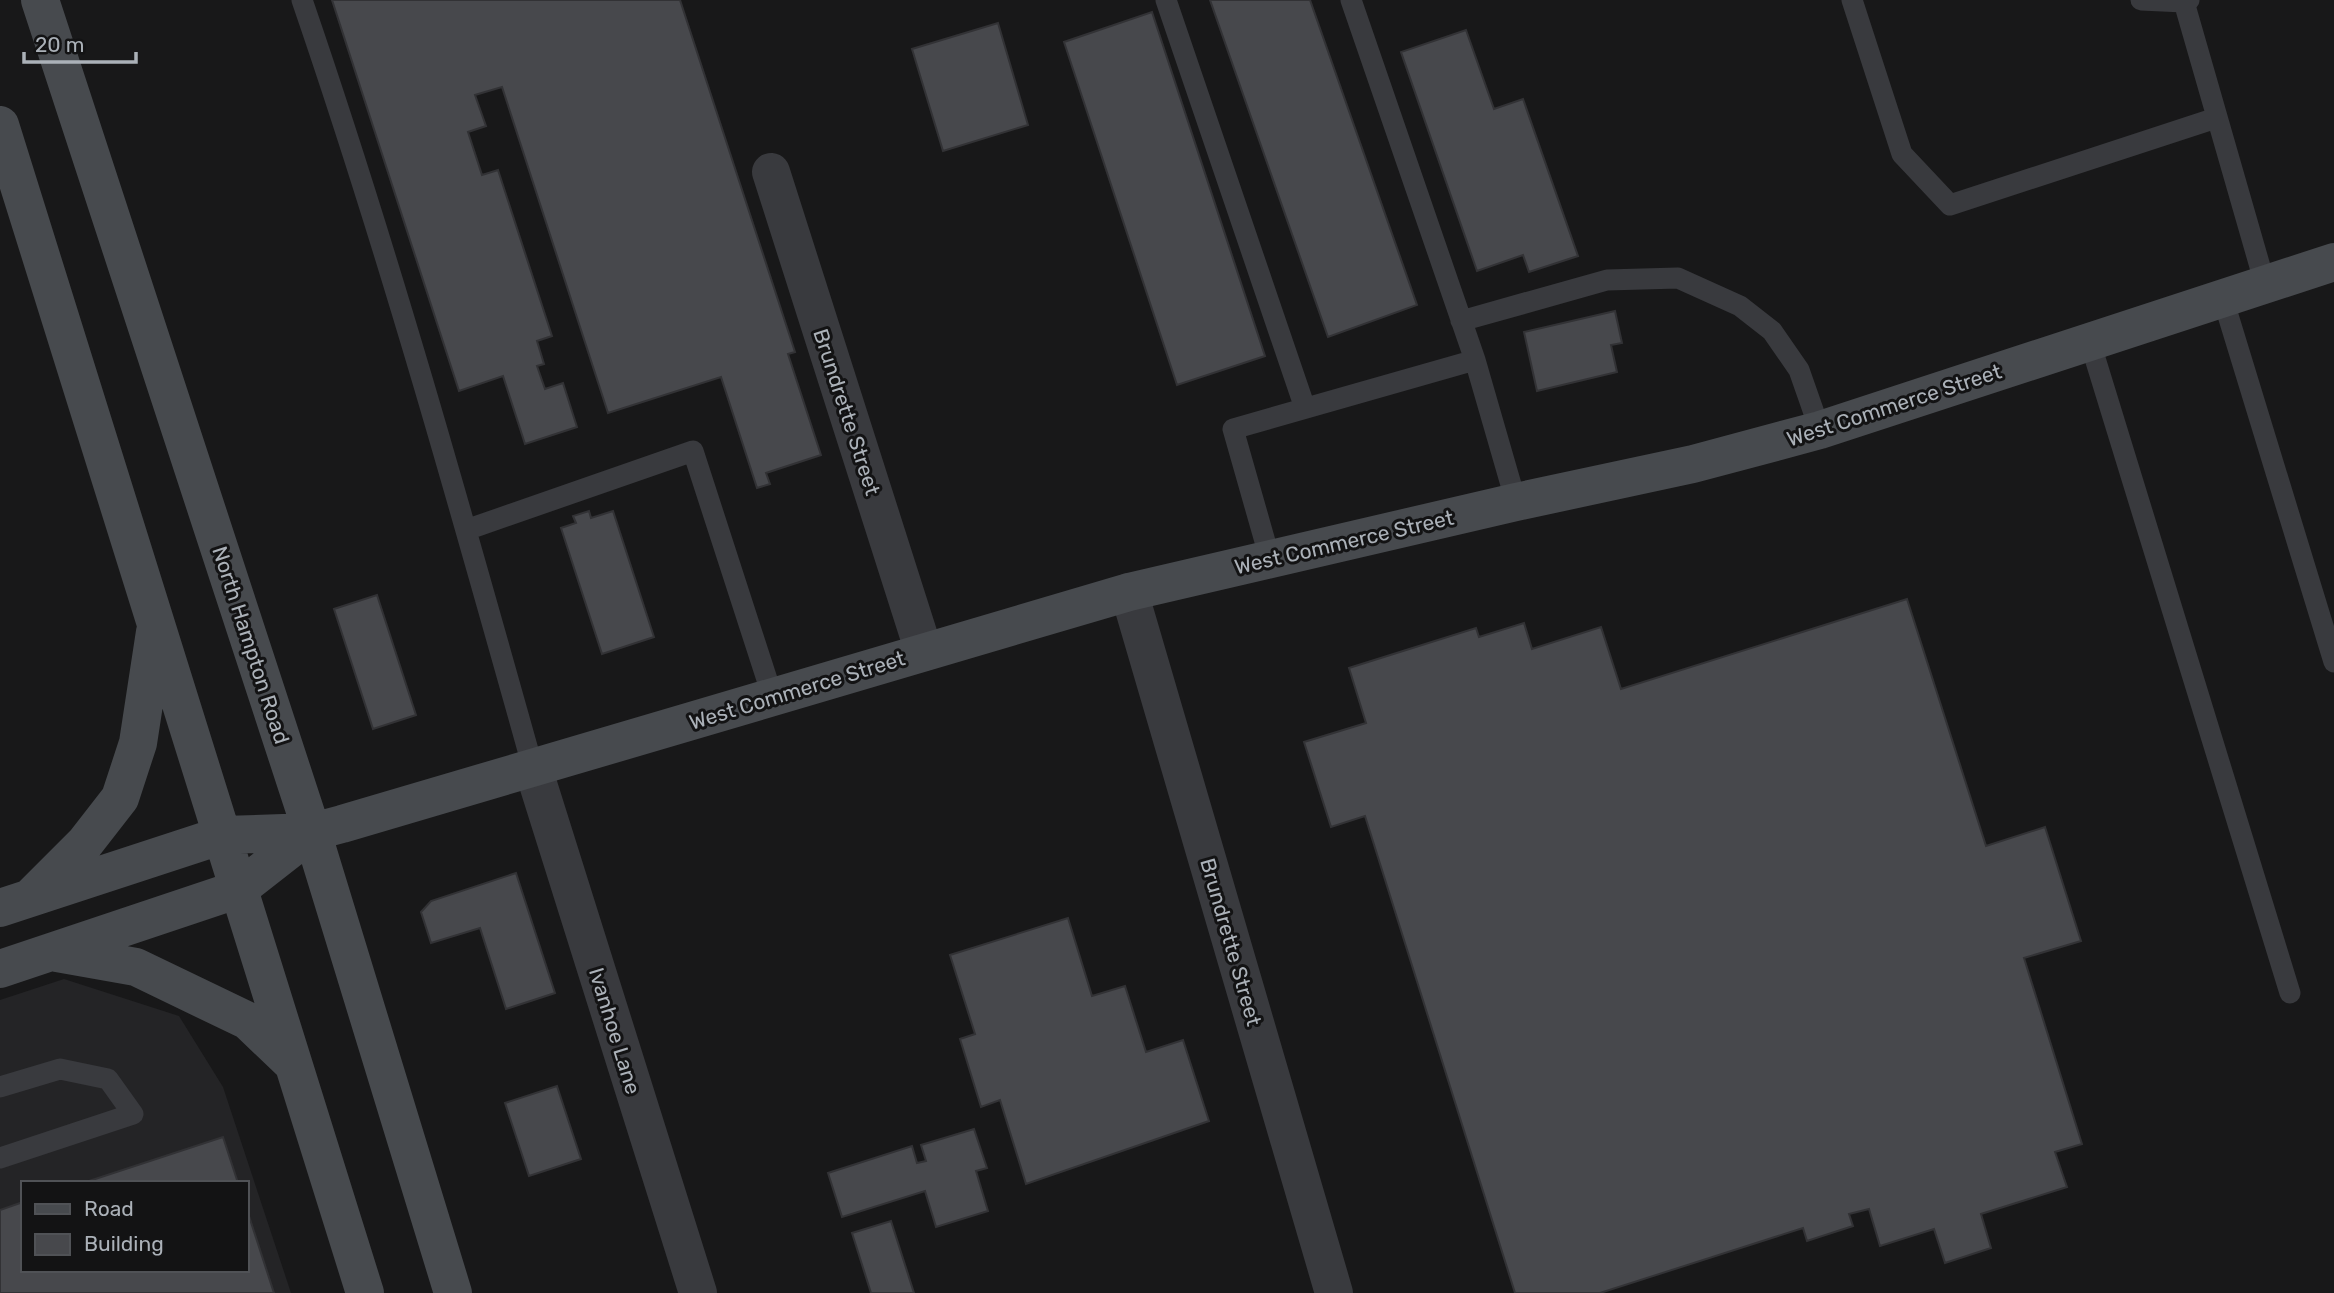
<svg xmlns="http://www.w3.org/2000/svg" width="2334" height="1293" font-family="Rubik,sans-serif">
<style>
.built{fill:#242426;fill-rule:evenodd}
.building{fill:#47484c;stroke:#323235;stroke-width:2}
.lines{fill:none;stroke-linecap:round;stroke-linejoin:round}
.lane{stroke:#393a3e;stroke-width:21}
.street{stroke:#393a3e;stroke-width:38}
.secondary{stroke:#474a4e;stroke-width:38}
.labels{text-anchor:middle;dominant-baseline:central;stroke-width:6;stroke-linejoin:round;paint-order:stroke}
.street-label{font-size:21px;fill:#abb1b8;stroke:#131314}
</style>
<rect width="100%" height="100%" fill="#181819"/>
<path class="built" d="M64 979 179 1016 223 1087 291 1293H0V1000ZM23 1183H247V1270H23Z"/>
<path class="building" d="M332 0H680L795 352 788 354 821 455 766 473 770 484 757 488 721 377 608 413 502 87 475 95 486 126 468 132 482 175 498 170 552 336 537 341 544 364 537 366 545 389 563 383 577 427 525 444 503 376 459 391Z
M1210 0H1310L1417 305 1328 337Z
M1152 12 1265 356 1177 385 1064 42Z
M998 23 1028 125 943 151 912 49Z
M1466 30 1494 109 1523 99 1578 256 1529 272 1523 255 1477 271 1401 52Z
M1615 311 1622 343 1611 345 1617 372 1537 391 1524 332Z
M589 511 591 518 613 511 654 637 602 654 561 528 576 523 573 516Z
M377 595 416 715 373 729 334 609Z
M1907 599 1986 846 2045 827 2081 941 2024 958 2082 1144 2055 1152 2067 1187 1981 1214 1991 1248 1945 1263 1934 1229 1880 1246 1869 1209 1849 1214 1853 1226 1807 1241 1803 1228 1600 1293H1515L1365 816 1331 827 1304 742 1366 723 1349 668 1476 628 1479 637 1524 623 1532 649 1601 627 1621 689Z
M516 873 555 993 506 1009 480 928 431 943 421 912 431 901Z
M1068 918 1092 996 1125 986 1146 1052 1183 1040 1209 1121 1026 1184 1000 1100 981 1107 960 1039 975 1034 950 955Z
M557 1086 581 1159 529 1176 505 1103Z
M974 1129 987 1168 976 1171 988 1211 936 1227 925 1191 842 1217 828 1173 912 1146 917 1163 926 1161 921 1145Z
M223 1137 238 1183H83Z
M23 1202V1270H247V1210L274 1293H0V1210Z
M891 1221 914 1293H871L852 1233Z"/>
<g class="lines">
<path class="lane" d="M302 0C389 253 461 511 533 768
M1166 0 1305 408
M1351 0 1475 360
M1852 0 1902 154 1950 205 2216 118
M2141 0 2184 2
M2189 0 2184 2 2265 284
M2223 299 2334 662
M1461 321 1607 280 1678 278 1740 306 1772 331 1799 370 1820 430
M2090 342 2290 993
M466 530 693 451 773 698
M1270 559 1233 429 1475 360 1516 502
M0 1087 60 1069 108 1079 133 1114 0 1158"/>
<path class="street" d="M771 172 924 652
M1129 592 1334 1293
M533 768 698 1293"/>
<path class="secondary" d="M40 0 312 832 453 1293
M0 125 365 1293
M33 895 85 843 120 798 138 743 155 632
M0 908 223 835 312 832 342 824 1129 592 1516 502 1693 464 1820 430 2334 262
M57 953 136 967 248 1021 292 1063
M0 969 239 889 312 832"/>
</g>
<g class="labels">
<g class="street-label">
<text transform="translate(1894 405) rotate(-18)">West Commerce Street</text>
<text transform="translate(847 412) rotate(72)">Brundrette Street</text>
<text transform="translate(1344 542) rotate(-13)">West Commerce Street</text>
<text transform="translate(251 645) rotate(72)">North Hampton Road</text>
<text transform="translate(797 690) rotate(-17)">West Commerce Street</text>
<text transform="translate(1231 942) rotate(74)">Brundrette Street</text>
<text transform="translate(615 1031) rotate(73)">Ivanhoe Lane</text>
</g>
</g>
<rect x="21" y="1181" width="228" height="91" fill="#131314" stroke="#505256" stroke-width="2"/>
<rect x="35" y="1204" width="35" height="10" fill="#474a4e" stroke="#505256" stroke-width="2"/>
<text x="84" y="1216" font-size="21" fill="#abb1b8">Road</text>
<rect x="35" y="1234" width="35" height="21" fill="#47484c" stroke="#505256" stroke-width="2"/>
<text x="84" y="1251" font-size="21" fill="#abb1b8">Building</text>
<path d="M24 52v10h112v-10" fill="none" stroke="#abb1b8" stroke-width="3.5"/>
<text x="35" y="52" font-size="21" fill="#abb1b8" stroke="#131314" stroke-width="5" paint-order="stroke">20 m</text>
</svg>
